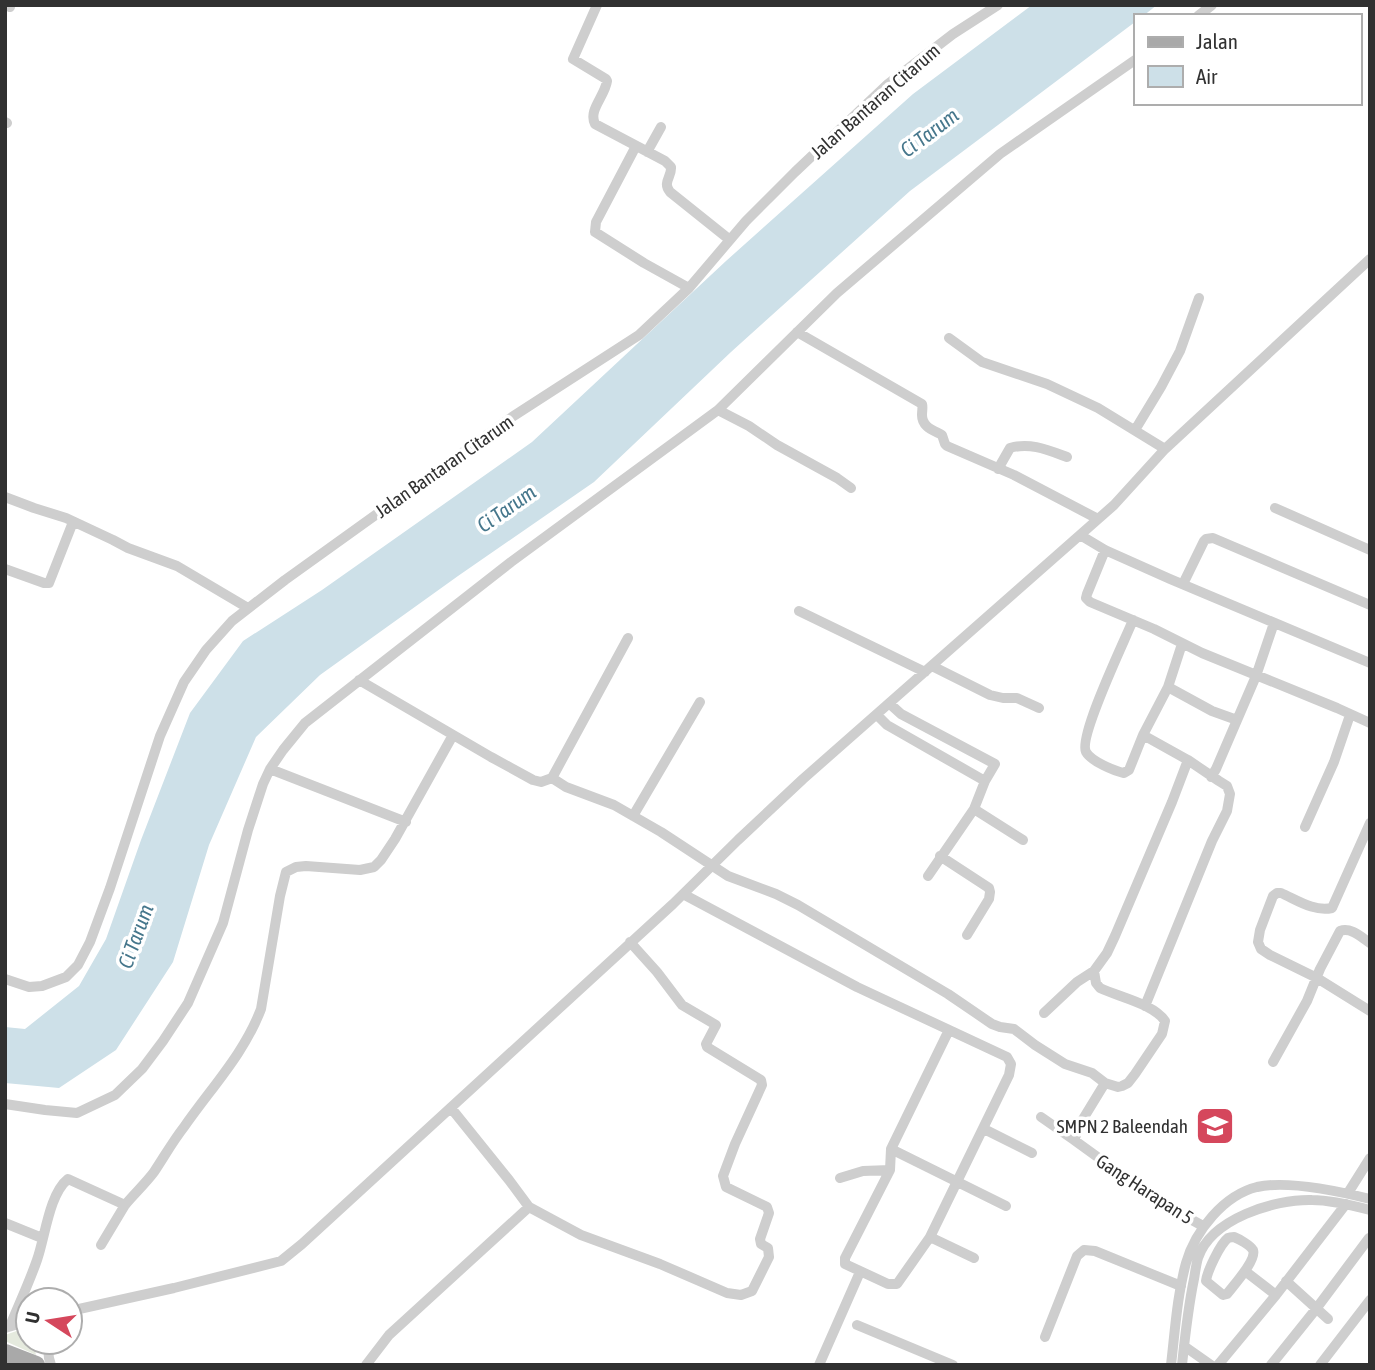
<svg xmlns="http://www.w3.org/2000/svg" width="1375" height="1370" font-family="'Asap Condensed',sans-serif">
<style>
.green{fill:#e5eade}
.water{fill:#cde0e8}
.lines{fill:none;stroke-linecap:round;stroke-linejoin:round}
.minor{stroke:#cecece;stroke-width:10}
.primary{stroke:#a9a9a9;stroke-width:18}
.labels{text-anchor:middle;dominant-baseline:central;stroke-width:7;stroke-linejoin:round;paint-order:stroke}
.street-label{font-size:19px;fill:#313131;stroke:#fff}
.poi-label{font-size:19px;fill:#313131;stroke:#fff;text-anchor:end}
.water-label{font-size:21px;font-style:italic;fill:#46778c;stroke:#fff}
</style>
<rect width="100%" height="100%" fill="#fff"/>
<path class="green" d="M28 1327V1342H33L36 1355 5 1341V1335Z"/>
<path class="water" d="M1032 5H1157L1143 16H1135V22L910 191 731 352 594 482 458 576 320 675 256 737 209 845 173 962 116 1050 59 1088 5 1083V1027L25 1029 79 986 106 939 141 840 190 713 243 641 322 590 532 442 726 261 913 94Z"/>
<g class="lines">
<path class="minor" d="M7 5 10 7
M597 5 573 59 606 79 607 81C605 96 588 110 595 124L665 161 671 167C672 177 662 182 670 192L730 240
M1198 16 1212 5
M5 122 7 123
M636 146 596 222 595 232 644 263 689 288
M647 152 661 127
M797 332 922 404C923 407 922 411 922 415 922 427 933 430 942 435L945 444 947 446 1014 475 1098 519
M949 338 982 362 1047 384 1098 408 1165 449
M718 410 749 426 777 445 837 478 851 488
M1135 430 1161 387 1180 351 1199 298
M998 469 1010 448C1030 442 1048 450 1067 457
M5 497 34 508 66 518 113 540 128 548 177 566 248 608
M1275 508 1370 550
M1080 535 1105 550 1170 579 1370 663
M1105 550 1087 594 1086 598 1090 602 1154 629 1202 653 1337 708 1370 723
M5 569 44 583H49L73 522
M1183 584 1204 541 1206 539 1213 538 1370 605
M799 611 925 672
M1133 620C1125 640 1078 737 1086 752 1091 761 1114 771 1124 773L1129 770 1143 735 1188 760 1219 781 1227 786 1230 794 1227 811 1212 841 1145 1006
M932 666 990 695 1003 698H1017L1039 708
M359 680 491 757 533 780 541 782 552 778 628 638
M1168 687 1212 711 1237 720
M890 704 901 714 995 764 985 781 974 809 928 876
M877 715 887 725 985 781
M1143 735 1168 687 1182 644
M270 769 406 822
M1211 777 1216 769 1256 676 1274 623
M552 778 566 787 614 805 661 832 728 876 776 894 798 905 948 994 992 1024 1000 1027 1014 1029 1035 1045 1065 1064 1092 1073 1105 1083 1118 1087 1122 1086 1128 1083 1135 1074 1162 1034 1165 1021C1154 1004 1119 997 1100 988L1096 983 1094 971 1107 953 1115 936 1172 802 1188 760
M974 809 1023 840
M633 816 700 702
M1370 823 1332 908C1314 912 1297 900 1281 893H1277L1273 896 1260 930 1258 942 1261 949 1270 955 1317 978 1370 1011
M1305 827 1334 762 1350 715
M940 856 989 888 990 892 989 899 967 935
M683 894 857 987 1007 1057 1011 1064 1009 1075 930 1237 897 1284H888L845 1264V1258L890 1170 891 1149 949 1030
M5 979 29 987 42 986 66 977 78 965 90 942 110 888 160 736 184 682 206 650 232 621 285 580 512 417 639 335 689 288 746 221 795 172 888 84 953 34 998 5
M1044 1013 1077 982 1094 971
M1273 1062 1307 1001 1320 969 1340 931C1351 927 1361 937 1370 943
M1105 1083 1083 1119 1074 1140 1161 1203 1203 1226
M5 1104 45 1110 77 1113 115 1095 142 1069 163 1041 188 1003 223 923 248 830 263 784 270 769 283 750 305 723 511 562 718 410 837 293 1000 154 1135 60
M451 1108 509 1180 529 1207 581 1235 660 1264 727 1293 741 1295 752 1291 769 1257 768 1248 761 1244 760 1239 769 1213 767 1207 726 1187 723 1176 735 1144 762 1085 761 1080 707 1047 706 1044 716 1025 682 1005 657 972 630 942
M1041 1117 1074 1140
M984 1129 1032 1153
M891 1149 1006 1206
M840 1178 863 1171 890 1170
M1348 1193 1370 1158
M5 1223 42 1238
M930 1237 974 1258
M1234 1237C1239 1239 1250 1245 1253 1250 1257 1260 1233 1286 1227 1294L1223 1295 1206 1281C1207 1272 1220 1244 1228 1238 1230 1237 1232 1237 1234 1237Z
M101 1245 125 1205
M1245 1271 1276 1295
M1286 1281 1328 1319
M70 1311 174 1288 281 1261 302 1244 673 904 738 840 803 779 1114 505 1165 449 1370 259
M857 1325 953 1365
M10 1326C19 1304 29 1283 37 1260 45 1238 49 1194 68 1179L125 1205C134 1194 145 1184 154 1172 164 1157 173 1141 184 1127 211 1088 244 1054 261 1009L280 896 286 872 296 867 306 866 360 870 374 867 381 860 395 839 453 735
M5 1328 28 1321
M1045 1337 1077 1256 1084 1250 1095 1251 1181 1286
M50 1342C47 1350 48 1357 51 1365
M1184 1346 1211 1365
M366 1365 389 1335 529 1207
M819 1365 860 1272
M1171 1365C1175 1331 1177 1296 1186 1263 1195 1231 1224 1195 1257 1187 1289 1180 1338 1191 1370 1199
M1182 1365C1185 1336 1188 1308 1194 1279 1195 1273 1196 1265 1198 1258 1211 1219 1274 1199 1312 1200 1331 1200 1351 1205 1370 1210
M1218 1365 1276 1295 1346 1204
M1271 1365 1316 1309 1369 1238
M1320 1365 1370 1300"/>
<path class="primary" d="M5 1353 36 1365"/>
</g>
<defs>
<g id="school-square" transform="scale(2.0125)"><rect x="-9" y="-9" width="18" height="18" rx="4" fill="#d5475c" stroke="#fff"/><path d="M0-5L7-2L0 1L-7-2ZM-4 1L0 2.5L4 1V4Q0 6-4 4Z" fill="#fff"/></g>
</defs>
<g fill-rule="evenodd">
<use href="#school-square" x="1215" y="1126"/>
</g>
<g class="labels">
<g class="street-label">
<text transform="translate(875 101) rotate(-41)">Jalan Bantaran Citarum</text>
<text transform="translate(444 466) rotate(-35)">Jalan Bantaran Citarum</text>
<text transform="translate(1145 1189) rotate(33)">Gang Harapan 5</text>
</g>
<g class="poi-label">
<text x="1188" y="1126">SMPN 2 Baleendah</text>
</g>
<g class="water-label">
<text transform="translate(929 132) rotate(-37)">Ci Tarum</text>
<text transform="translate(506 508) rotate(-35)">Ci Tarum</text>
<text transform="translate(135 936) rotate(-70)">Ci Tarum</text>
</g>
</g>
<rect width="1375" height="1370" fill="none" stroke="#313131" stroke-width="14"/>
<rect x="1134" y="14" width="228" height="91" fill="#ffffff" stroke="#adadad" stroke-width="2"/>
<rect x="1148" y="37" width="35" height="10" fill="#a9a9a9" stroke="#adadad" stroke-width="2"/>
<text x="1196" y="49" font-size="21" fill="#313131">Jalan</text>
<rect x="1148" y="66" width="35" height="21" fill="#cde0e8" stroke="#adadad" stroke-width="2"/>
<text x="1196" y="84" font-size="21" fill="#313131">Air</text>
<g transform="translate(49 1321) rotate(282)"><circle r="33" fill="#ffffff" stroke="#adadad" stroke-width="2"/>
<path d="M0-5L12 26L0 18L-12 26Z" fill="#d5475c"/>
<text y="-10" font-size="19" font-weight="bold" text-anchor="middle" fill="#313131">U</text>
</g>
</svg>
